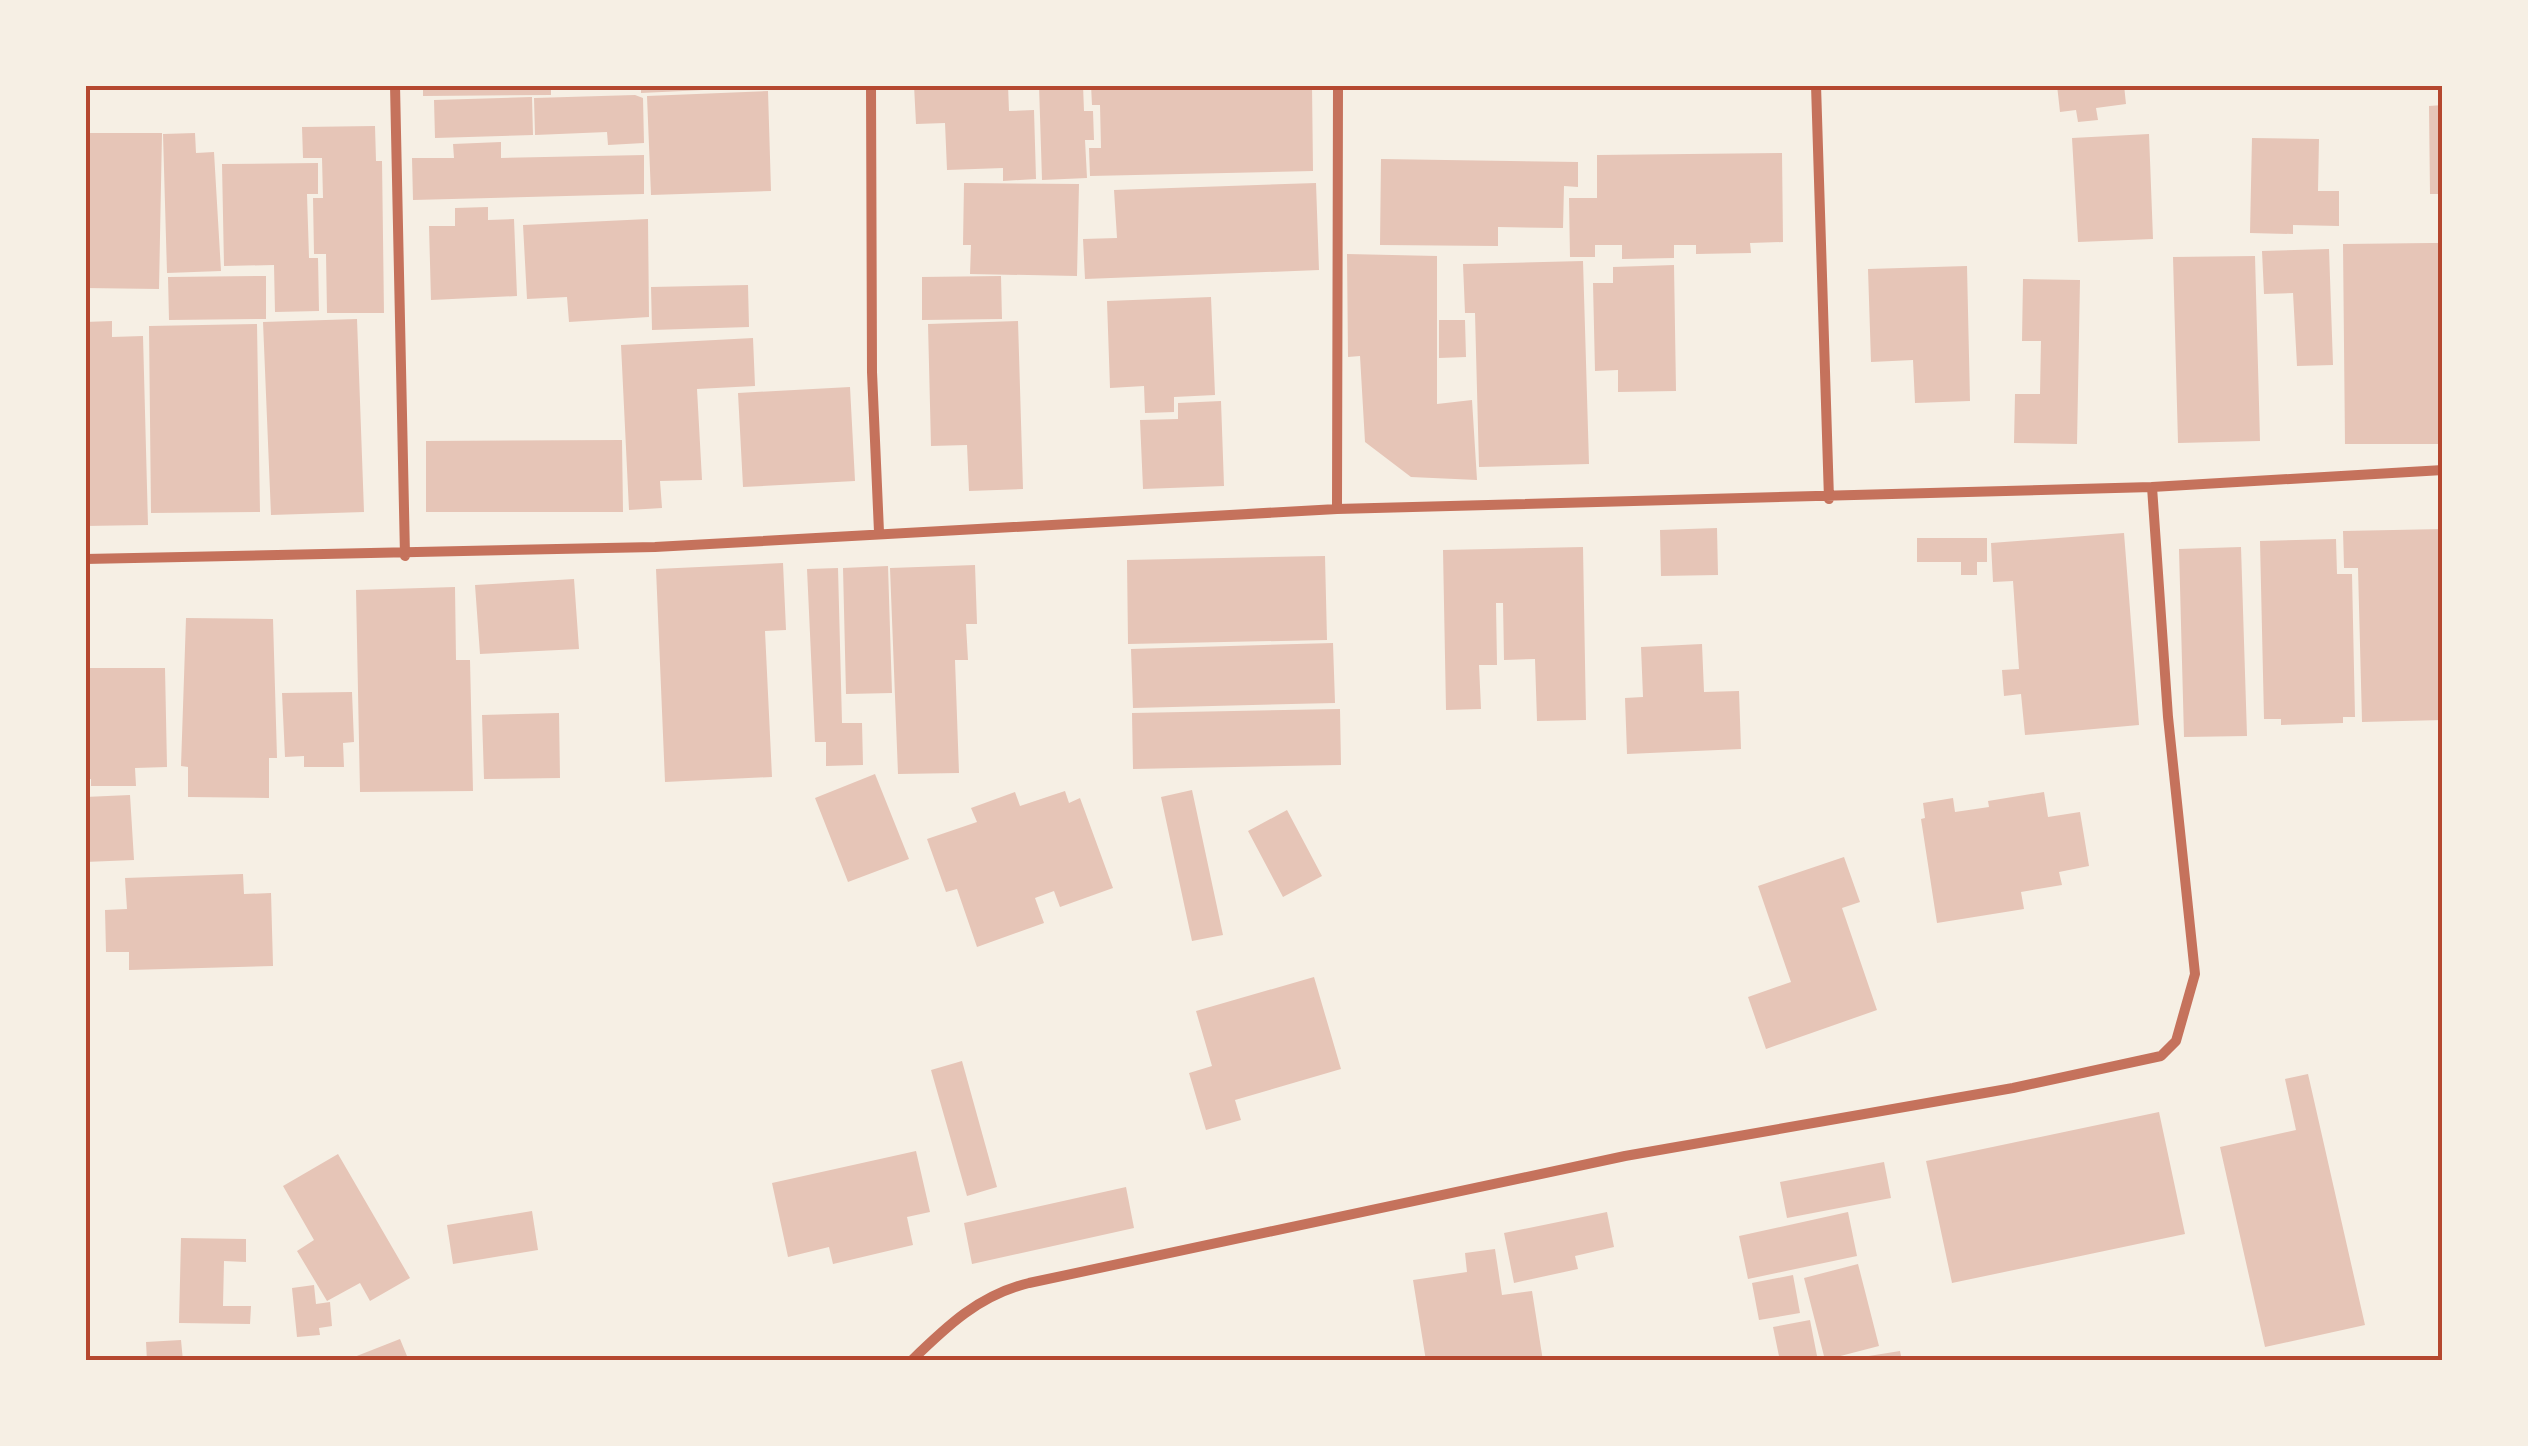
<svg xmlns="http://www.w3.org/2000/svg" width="2528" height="1446" font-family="Commissioner,sans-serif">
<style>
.building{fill:#e6c5b7}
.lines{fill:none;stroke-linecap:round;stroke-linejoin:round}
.minor{stroke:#c5725c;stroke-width:10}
.neatline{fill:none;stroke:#b5482f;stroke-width:4}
</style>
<rect width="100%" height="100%" fill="#f6efe4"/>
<path class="building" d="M423 85H551V95L423 96Z
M641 85H746V88L641 93Z
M914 85H1008L1009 111 1034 110 1036 179 1003 181V168L947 170 945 123 916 124Z
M1039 85H1083L1084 111H1093L1094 140H1085L1087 178 1042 180Z
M1091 85H1312L1313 171 1090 176 1089 148H1101L1100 105H1092Z
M2057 85H2124L2126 104 2096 108 2098 120 2078 122 2076 110 2060 112Z
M768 91 771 191 651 195 647 96Z
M635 95 643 98 644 143 608 145 607 132 535 135 534 98Z
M532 97 533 135 435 138 434 100Z
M2443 105V194H2430L2429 106Z
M375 126 376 161H382L384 313H327L326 254H314L313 198H323L322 158H303L302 127Z
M85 133H162L159 289 85 288Z
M195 133 196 153 214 152 221 271 167 273 163 134Z
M2149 134 2153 239 2078 242 2072 138Z
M2252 138 2319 139 2318 191H2339V226L2293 225V234L2250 233Z
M501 142V158L644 155V194L413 200 412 158H454L453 144Z
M1782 153 1783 242 1750 243 1751 253 1696 254V245H1674V258L1622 259V245H1595V257H1570L1569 198H1597V155Z
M1381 159 1578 162V187L1564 186 1563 228 1498 227V246L1380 245Z
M318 163V194H307L309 258H318L319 311 275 312 274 265 224 266 222 164Z
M964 183 1079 184 1077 276 970 274 971 245H963Z
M1316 183 1319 270 1085 279 1083 239 1117 238 1114 190Z
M488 207V220L514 219 517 296 431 300 429 226H455V208Z
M648 219 649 317 569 322 567 297 527 299 523 225Z
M2431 243H2443V444H2345L2343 244Z
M2329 249 2333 365 2297 366 2293 293 2264 294 2262 251Z
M1347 254 1437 256V404L1472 400 1477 480 1411 477 1365 442 1360 356 1348 357Z
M2255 256 2260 441 2178 443 2173 257Z
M1583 261 1589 464 1479 467 1475 313H1465L1463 264Z
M1674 265 1676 391 1618 392V370L1595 371 1593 283H1613V267Z
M1967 266 1970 401 1915 403 1913 360 1871 362 1868 269Z
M266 276V319L169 320 168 277Z
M1001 276 1002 319 922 320V277Z
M2023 279 2080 280 2077 444 2014 443 2015 394H2040L2041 341H2022Z
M748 285 749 327 652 330 651 287Z
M1211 297 1215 395 1174 397V412L1145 413 1144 386 1110 388 1107 301Z
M357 319 364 512 271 515 263 322Z
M1439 320H1465L1466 357 1439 358Z
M112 321V337L143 336 148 525 85 526V322Z
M1018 321 1023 489 969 491 967 445 931 446 928 324Z
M257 324 260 512 151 513 149 326Z
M753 338 755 386 697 389 702 480 660 481 662 508 629 510 621 345Z
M850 387 855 481 743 487 738 393Z
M1221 401 1224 486 1143 489 1140 420 1178 419V403Z
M622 440 623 512H426V441Z
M1717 528 1718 575 1661 576 1660 530Z
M2443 529V720L2362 722 2358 568H2344L2343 531Z
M2124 533 2139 725 2025 735 2021 694 2004 696 2002 670 2019 669 2013 581 1993 582 1991 543Z
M1917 538H1987V562H1977V575H1961V562H1917Z
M2336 539 2337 574H2352L2355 717H2343V723L2281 725V719H2264L2260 541Z
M1583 547 1586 720 1537 721 1535 659 1504 660 1503 603H1496L1497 665H1479L1481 709 1446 710 1443 550Z
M2241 547 2247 736 2184 737 2179 549Z
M1325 556 1327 640 1128 644 1127 560Z
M783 563 786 630 765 631 772 777 665 782 656 569Z
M975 565 977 624H966L968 660H955L959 773 898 774 890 568Z
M888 566 892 693 846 694 843 568Z
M838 568 842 723H862L863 765 826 766V742H815L807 569Z
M574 579 579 649 480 654 475 585Z
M455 587 456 660H470L473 791 360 792 356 590Z
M186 618 273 619 277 758H269V798L188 797V767L181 766Z
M1333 643 1335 703 1133 708 1131 649Z
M1702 644 1704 692 1739 691 1741 749 1627 754 1625 698 1643 697 1641 647Z
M85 668H165L167 767 135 768 136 786H91V779H85Z
M352 692 354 742 343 743 344 767H304V756L285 757 282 693Z
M1340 709 1341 765 1133 769 1132 713Z
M559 713 560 778 484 779 482 715Z
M875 774 909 859 848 882 815 798Z
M1192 790 1223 935 1192 941 1161 797Z
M1065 791 1069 803 1080 798 1113 888 1060 907 1054 891 1035 898 1044 923 977 947 957 889 946 892 927 839 977 822 971 808 1015 792 1020 806Z
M2044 792 2048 817 2080 812 2089 866 2059 872 2062 885 2021 892 2024 909 1937 923 1921 819 1925 818 1923 803 1953 798 1955 812 1989 807 1988 801Z
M130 795 134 860 85 862V797Z
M1287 810 1322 876 1283 897 1248 831Z
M1844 857 1860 902 1842 908 1877 1010 1766 1049 1748 997 1791 982 1758 886Z
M243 874 244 894 271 893 273 966 129 970V952H106L105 910 127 909 125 878Z
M1314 977 1341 1069 1235 1100 1241 1120 1206 1130 1189 1073 1212 1066 1196 1011Z
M962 1061 997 1187 967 1196 931 1070Z
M2308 1074 2365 1325 2265 1347 2220 1147 2296 1130 2285 1079Z
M2159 1112 2185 1234 1952 1283 1926 1161Z
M916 1151 930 1212 907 1217 913 1245 833 1264 829 1247 788 1257 772 1183Z
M338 1154 410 1278 370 1301 360 1283 327 1301 297 1251 314 1240 283 1186Z
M1884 1162 1891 1198 1787 1218 1780 1182Z
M1126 1187 1134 1228 972 1264 964 1223Z
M532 1211 538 1250 453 1264 447 1225Z
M1607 1212 1614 1247 1575 1256 1578 1269 1514 1283 1504 1233Z
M1848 1212 1857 1256 1748 1279 1739 1236Z
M181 1238 246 1239V1262L224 1261 223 1306H251L250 1324 179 1323Z
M1495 1249 1502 1295 1532 1291 1543 1361H1426L1413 1280 1467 1272 1465 1253Z
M1858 1264 1879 1346 1825 1360 1804 1278Z
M1793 1275 1800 1313 1759 1320 1752 1283Z
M314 1285 316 1304 330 1302 332 1326 319 1328 320 1335 297 1337 292 1288Z
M1810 1320 1818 1361H1780L1773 1327Z
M400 1339 409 1361H344Z
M181 1340 183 1361H147L146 1342Z
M1900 1351 1902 1361H1851L1850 1359Z"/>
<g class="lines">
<path class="minor" d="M395 85 405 556
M871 85 872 372 879 532
M1816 85 1829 499
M1337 509 1338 85
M85 559 655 547 1337 509 2152 487 2443 470
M911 1361C947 1326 979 1295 1029 1283L1625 1156 2013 1088 2161 1056 2176 1041 2195 974 2168 717 2152 487"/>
</g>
<rect width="2528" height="1446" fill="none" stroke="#f6efe4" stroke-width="175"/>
<rect x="88" y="88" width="2352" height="1270" class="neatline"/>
</svg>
